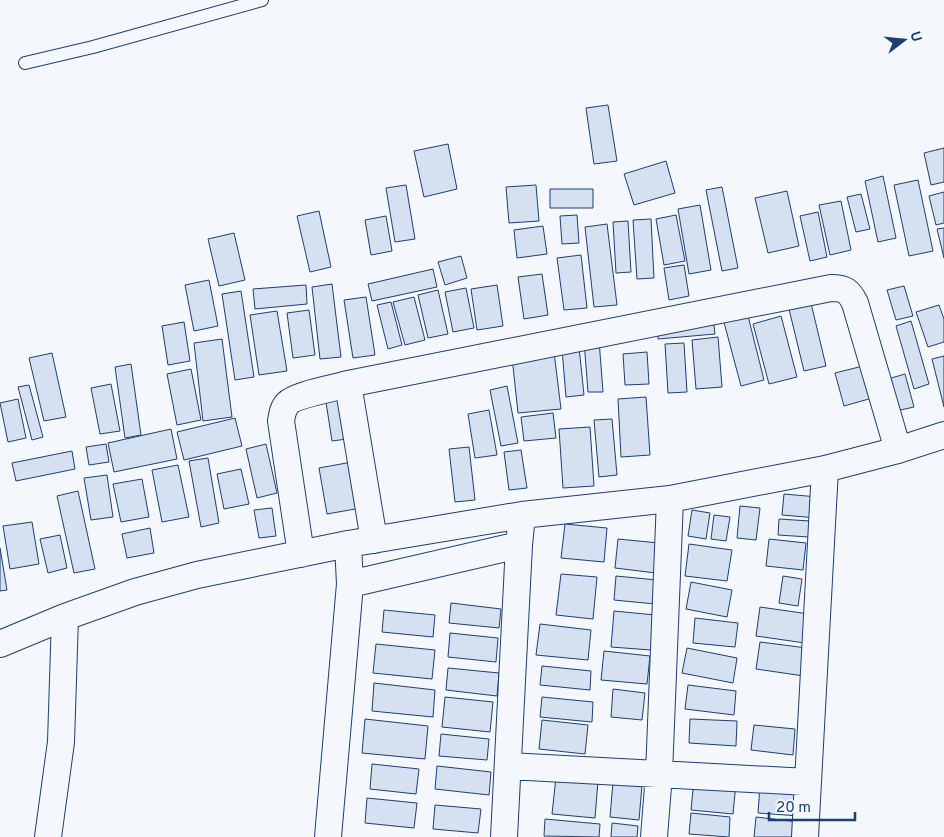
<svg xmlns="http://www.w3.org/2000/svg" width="944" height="837" font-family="Overpass,sans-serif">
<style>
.building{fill:#d5e0f0;stroke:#1d3f73}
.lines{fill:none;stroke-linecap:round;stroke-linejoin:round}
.lane-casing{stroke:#1d3f73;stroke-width:14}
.street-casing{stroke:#1d3f73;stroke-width:28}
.lane{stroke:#f4f7fb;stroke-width:12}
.street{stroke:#f4f7fb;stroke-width:26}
</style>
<rect width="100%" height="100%" fill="#f4f7fb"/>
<path class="building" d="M608 105 617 161 594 164 586 108Z
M448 144 457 189 424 197 414 151Z
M944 148V182L931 185 924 153Z
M666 161 675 193 634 205 624 174Z
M883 176 896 238 878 242 865 181Z
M918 180 933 251 909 256 894 185Z
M406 185 415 239 395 242 386 188Z
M536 185 539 221 509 223 506 187Z
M722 187 738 268 722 271 706 190Z
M550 189H593V208H550Z
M787 191 799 246 768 253 755 198Z
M944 192V223L936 225 929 196Z
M861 194 870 229 856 232 847 197Z
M841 201 851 250 830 255 819 205Z
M700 205 711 270 689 274 678 209Z
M319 211 331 267 310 272 297 216Z
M818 212 827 257 810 261 800 216Z
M577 215 579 243 562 244 560 216Z
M676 215 685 261 664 265 656 219Z
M386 216 392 251 371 255 365 220Z
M651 219 654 278 637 279 633 220Z
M628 221 631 272 616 273 613 222Z
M607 224 617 305 594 307 585 227Z
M543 226 547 254 517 258 514 230Z
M944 228V258L937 229Z
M234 233 245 280 219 286 208 239Z
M581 255 587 308 564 310 557 258Z
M461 256 467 278 445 285 438 262Z
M684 265 689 296 669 300 664 268Z
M433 269 437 287 372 301 368 284Z
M542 274 548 315 524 319 518 277Z
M209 280 218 326 194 331 185 285Z
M332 284 341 357 320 359 312 287Z
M306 285 307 304 255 309 253 289Z
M497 285 503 326 477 330 471 289Z
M904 286 913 316 896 320 887 290Z
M466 288 474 328 453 332 445 292Z
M438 290 448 334 428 338 418 295Z
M241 291 254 377 235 380 222 294Z
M366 297 375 355 353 358 344 300Z
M414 297 425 340 405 345 393 302Z
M810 299 826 366 804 371 788 305Z
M391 302 402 345 388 349 377 305Z
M939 305 944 319V342L928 347 916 312Z
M746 308 764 380 741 386 722 315Z
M309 310 315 355 293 358 287 313Z
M277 311 287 371 259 375 250 315Z
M781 316 797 377 769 384 753 324Z
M911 321 929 384 914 389 896 326Z
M184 322 190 361 168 365 162 326Z
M714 325 715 334 658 339V330Z
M718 337 722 387 696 389 692 340Z
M222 339 232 417 203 421 194 343Z
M599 340 603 392H588L584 341Z
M684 343 687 392 668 393 665 344Z
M579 347 584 395 566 397 562 349Z
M554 352 561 409 518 413 512 357Z
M647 352 649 384 625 385 623 354Z
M52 353 66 417 44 421 29 358Z
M944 356V407L932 359Z
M131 364 141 435 125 438 115 367Z
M867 365 876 397 844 406 835 373Z
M191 369 201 420 177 425 167 374Z
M905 374 914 407 896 411 888 379Z
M111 384 120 431 100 434 91 388Z
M29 385 43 437 32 440 18 387Z
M507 386 518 443 501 446 490 390Z
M340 394 347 439 332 441 325 396Z
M646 397 650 455 621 457 618 399Z
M18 399 26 438 8 442 0 403Z
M489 410 497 455 475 458 468 414Z
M553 413 556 438 524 441 521 417Z
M235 418 242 446 184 460 177 432Z
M612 419 617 475 599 477 594 420Z
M590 427 594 486 563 488 559 429Z
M171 429 177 459 114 472 108 443Z
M106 444 109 462 89 465 86 447Z
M266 444 277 493 257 498 246 449Z
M469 447 475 500 455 502 449 449Z
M521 450 527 488 509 490 504 452Z
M72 451 75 469 16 481 12 463Z
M208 458 219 523 201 527 189 461Z
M352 462 361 508 327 514 319 468Z
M178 465 189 517 162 522 152 470Z
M241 469 249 504 224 509 217 474Z
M107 475 113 517 91 520 84 478Z
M142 479 149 517 121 522 113 484Z
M78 491 95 569 74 573 57 496Z
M784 494 818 497 817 518 782 515Z
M740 506 760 508 756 540 737 538Z
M272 508 276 536 259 538 254 510Z
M692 510 710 513 706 539 688 536Z
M714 515 730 517 726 541 711 539Z
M779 519 810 521 809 537 778 535Z
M32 522 39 564 10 569 3 526Z
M565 524 607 528 604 562 561 558Z
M150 528 154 553 127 558 122 534Z
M60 535 67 568 48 573 40 539Z
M618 539 659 543 656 573 615 568Z
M769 539 806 543 803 570 766 566Z
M689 544 732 550 727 581 685 576Z
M0 548 7 590 0 591Z
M561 574 597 577 593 619 556 615Z
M616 576 657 580 655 604 614 600Z
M783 576 802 579 798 606 779 603Z
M691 582 732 590 727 617 686 609Z
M451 603 501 609 499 628 449 623Z
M760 607 809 614 805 643 756 636Z
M384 610 435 615 433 637 382 632Z
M614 611 655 615 651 650 611 647Z
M695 618 738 623 735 647 693 643Z
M540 624 591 630 588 660 536 655Z
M450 633 498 638 496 662 448 657Z
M760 642 807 648 804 676 756 669Z
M376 644 435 650 432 679 373 673Z
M687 648 737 658 733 683 682 673Z
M604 651 650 656 647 684 601 680Z
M542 666 591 671 590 690 540 685Z
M448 668 499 673 497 696 446 690Z
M374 683 435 690 433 717 372 711Z
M688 685 736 691 734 715 685 709Z
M613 689 645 693 642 720 611 717Z
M445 697 493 702 490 732 442 727Z
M542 697 593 702 592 722 540 717Z
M365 719 428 726 425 759 362 753Z
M690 719 737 721 736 746 689 743Z
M542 720 588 725 585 754 539 749Z
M754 725 795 729 793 755 751 750Z
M441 734 489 739 487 760 439 756Z
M372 764 419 769 416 794 370 789Z
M437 766 491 772 489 795 435 789Z
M556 777 598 781 595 818 552 814Z
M694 779 736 783 733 814 691 810Z
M613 782 642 785 639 820 610 817Z
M760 786 801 788 799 816 758 813Z
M367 798 417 803 414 828 365 823Z
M435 805 481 809 478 833 433 829Z
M691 813 730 817 729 837 689 834Z
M756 817 799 822 797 837H754Z
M545 819 600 824 599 837 544 836Z
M612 823 638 826 637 837H611Z"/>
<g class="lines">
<g class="lane-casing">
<path id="lane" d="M25 63 93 47 262 0"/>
</g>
<g class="street-casing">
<path id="street" d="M374 540 348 384 831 288C845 288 849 291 855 303L898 450
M301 554 281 421C282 414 283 408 288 403 295 395 335 388 348 384
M350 584 519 545
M0 644 65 617 135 592 197 575 348 544 522 515 670 499 825 469 898 450 944 435
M508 766 808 782
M48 837 61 742 65 617
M328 837 350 584 348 544
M504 837 519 545 522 515
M654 837 659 774 670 499
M805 837 825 469"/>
</g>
<use href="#lane" class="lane"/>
<use href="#street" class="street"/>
</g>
<g transform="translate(904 40) rotate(74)" stroke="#f4f7fb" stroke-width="4" paint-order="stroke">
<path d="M0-4L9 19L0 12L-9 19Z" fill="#1d3f73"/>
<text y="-8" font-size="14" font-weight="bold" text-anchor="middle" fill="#1d3f73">U</text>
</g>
<path d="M769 812v8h86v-8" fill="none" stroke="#1d3f73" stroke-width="2.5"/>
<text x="776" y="812" font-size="15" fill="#1d3f73" stroke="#f4f7fb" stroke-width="4" paint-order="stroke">20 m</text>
</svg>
